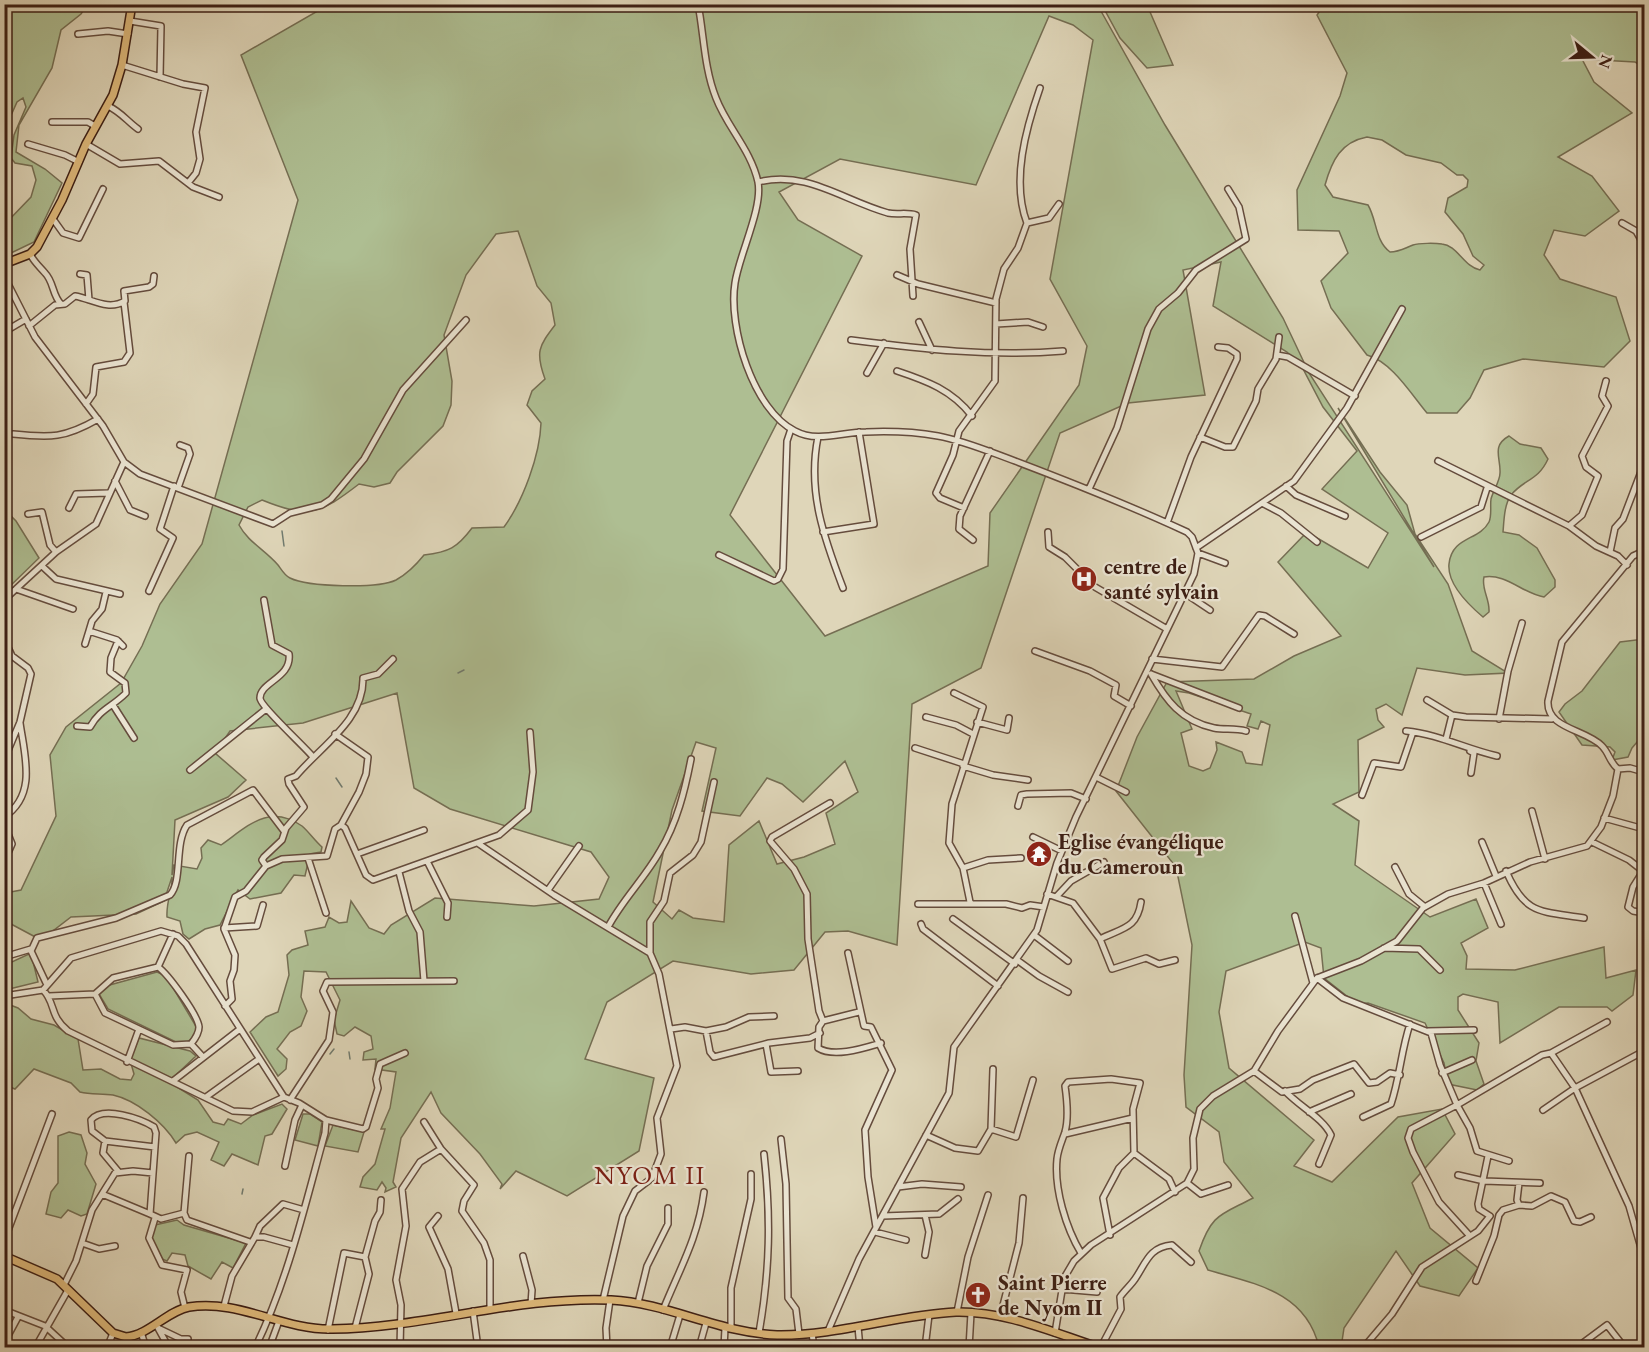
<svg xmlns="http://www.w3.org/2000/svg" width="1649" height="1352" font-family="'EB Garamond',serif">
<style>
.green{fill:#aebe92;stroke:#756e53;stroke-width:1.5;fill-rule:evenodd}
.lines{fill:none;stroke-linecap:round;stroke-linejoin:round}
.stream{stroke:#717b6f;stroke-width:1.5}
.minor-casing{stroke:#654c3d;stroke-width:8}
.major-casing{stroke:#3c1e14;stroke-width:10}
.minor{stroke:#eae4d2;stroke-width:5}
.major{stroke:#e0bb7c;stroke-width:7}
.labels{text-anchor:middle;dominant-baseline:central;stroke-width:4.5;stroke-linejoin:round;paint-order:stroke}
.poi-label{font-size:22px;font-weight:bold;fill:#3c1e14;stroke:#eae4d2;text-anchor:start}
.quarter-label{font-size:26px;letter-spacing:1.5px;fill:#7a1f14;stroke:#eae4d2}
</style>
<rect width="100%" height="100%" fill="#dfd6b9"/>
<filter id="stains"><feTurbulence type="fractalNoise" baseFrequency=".00333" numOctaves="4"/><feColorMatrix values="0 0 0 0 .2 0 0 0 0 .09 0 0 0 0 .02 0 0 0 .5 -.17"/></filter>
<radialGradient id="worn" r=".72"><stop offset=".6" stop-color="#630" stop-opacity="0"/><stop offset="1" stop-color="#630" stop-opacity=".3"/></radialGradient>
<path class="green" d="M5 4 87 5 81 14 61 30 52 68 19 125 16 152 45 169 62 183 34 242 11 253 5 244V224L31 197 36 180 32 166 15 163 11 158 14 135 26 107 23 98 17 102 5 129Z
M1097 4 1165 125 1283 318 1309 373 1434 567 1338 408 1380 472 1407 505 1415 534 1448 584 1472 651 1508 673 1465 675 1417 668 1402 715 1386 704 1376 709 1378 720 1384 727 1358 740 1359 792 1333 804 1359 821 1355 865 1430 917 1476 899 1488 928 1461 943 1467 956 1466 969 1515 970 1604 947 1606 978 1636 970 1633 995 1612 1011 1607 1007H1559L1500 1043 1498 1002 1463 994 1458 997V1010L1479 1043 1476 1061 1484 1084 1477 1090 1448 1084 1444 1063 1425 1023 1368 1003 1357 1004 1324 978 1321 948 1305 942 1226 971 1219 1012 1229 1068 1314 1140 1294 1166 1332 1182 1398 1117 1442 1109 1455 1134 1412 1183 1430 1228 1478 1268 1459 1296 1420 1286 1396 1251 1344 1328 1341 1348 1319 1347C1306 1292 1256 1284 1208 1270L1199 1251C1212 1213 1221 1215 1253 1198L1224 1162 1219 1132 1186 1107 1184 1075 1192 945 1176 867 1116 791 1137 737 1167 682 1254 679 1294 656 1341 636 1278 562 1307 532 1368 568 1388 533 1322 489 1357 451 1323 407 1302 367 1287 352 1213 306 1221 262 1183 270 1205 395 1128 403 1060 433 981 668 912 704 897 945 848 931 825 932 794 970 751 974 673 961 607 1002 585 1059 654 1078 639 1151 567 1196 516 1171 500 1189 502 1184 480 1154 441 1113 431 1092 401 1138 393 1182 396 1187 385 1192 386 1188 382 1182 377 1190 360 1187 363 1177 375 1164 385 1129H381L390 1108 396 1072 375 1069 376 1059 363 1060 364 1052 373 1049 371 1036 355 1027 344 1036 337 1034 334 1020 340 1000 326 972 304 971 301 997 307 1011 301 1026 290 1032 277 1049 287 1059 286 1069 278 1076 250 1032 266 1017 278 1012 289 975 287 955 292 950 308 945 305 931 325 927 329 917 339 923 347 922 351 901 369 928 384 934 391 925 435 898 534 906 599 899 609 877 591 852 450 809 414 788 397 693 303 723 230 731 215 753 246 780 228 797 175 820 172 875 174 865 197 869 202 858 201 848 208 840 221 845C248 826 269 803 302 826 309 832 315 841 322 847L321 852 310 854 305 876 294 875 281 893 250 899 238 890 220 925 205 929 189 939 183 934 180 921 167 917C166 900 173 891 172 877L164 901 136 914 71 917 41 940 11 924 5 930V893L21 890 56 816 50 755 66 727 121 683 142 646 160 604 202 544 298 200 241 55 328 5ZM1049 16 1073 25 1093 40 1050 279 1087 346 1079 385 990 513 988 566 825 636 730 515 862 256 798 220 779 192 840 159 976 185ZM518 231 537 286 551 303 555 325C539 346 535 352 545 379L532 391 527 405 541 423C540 455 523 501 504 527L472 528C457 548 449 552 424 555 416 565 407 574 396 580 378 589 308 587 290 578 285 576 281 569 278 565 265 550 248 542 239 525L248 507 262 500C309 519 320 514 359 484L374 487 390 483 397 472 443 426 451 405 452 381 444 335 466 275 496 234ZM1176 691 1189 693 1251 714 1247 726 1258 729 1261 721 1270 725 1262 765 1246 763 1242 752 1216 742 1217 750 1210 768 1203 771 1189 766 1181 733 1192 729ZM696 742 716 748 702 811 740 816 767 778 782 784 803 802 845 761 858 792 826 813 835 844 804 857 777 864 759 821 729 845 724 922 693 918 679 910 672 919 653 902 672 810Z
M1102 5H1147L1173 65 1147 68 1120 38Z
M1324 5H1644V67L1635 62 1582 59 1594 82 1632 113 1558 157 1592 176 1619 211 1585 236 1554 230 1544 255 1560 279 1616 297 1630 341 1604 367 1523 359 1484 370 1470 398 1457 413H1427C1411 394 1392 362 1367 355L1331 308 1321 281 1348 253 1339 231 1298 230 1297 190 1340 96 1347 73 1317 15ZM1367 137 1382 140 1406 155 1441 163 1457 175H1463L1468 180 1467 187 1448 198 1445 212 1463 234 1473 256 1484 265 1480 270C1464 267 1457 245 1442 244 1435 243 1419 243 1413 245 1405 248 1399 252 1390 252 1375 241 1377 220 1368 205L1333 197 1325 185C1332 160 1341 142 1367 137Z
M1509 436 1520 444 1541 448 1548 459C1538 481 1524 479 1511 495 1504 505 1504 521 1503 532L1519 535 1537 548 1555 580V587L1544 597C1524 594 1505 573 1484 577 1481 589 1490 599 1489 612L1483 617C1470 606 1447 584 1449 564 1452 536 1479 541 1489 522 1492 516 1490 506 1491 499 1493 491 1500 481 1500 473 1501 458 1491 446 1509 436Z
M5 510 16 521 39 558 5 591Z
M1644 639V734L1632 748 1628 757 1612 760 1615 752 1610 747 1582 745 1559 712 1565 704 1582 691 1620 642Z
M31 953 38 982 5 990 4 959 12 962Z
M157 972 166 976 197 1028C194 1038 190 1042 180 1044L108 1009 99 994 106 986Z
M5 1003 18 1008 31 1019 54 1025 78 1039 83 1070 101 1069 120 1079 131 1080 134 1074 130 1060 139 1038 190 1051 196 1056 176 1075 172 1084 198 1100 213 1122 224 1125 228 1119 241 1124 253 1115 282 1104 287 1109 272 1134 265 1136 258 1165 232 1154 224 1166 211 1160 219 1142 197 1132 185 1135 176 1143C164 1123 136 1100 113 1095 102 1093 91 1095 80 1092L71 1083 34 1069 15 1089 5 1085Z
M303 1114H310L322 1122 318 1146 295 1140Z
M333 1125 364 1132 358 1152 325 1146Z
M69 1132 81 1135 87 1153 85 1164 96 1184 87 1214 81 1216 68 1210 61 1218 46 1214 51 1192 58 1183V1136Z
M177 1220 184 1225 246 1243 233 1268 222 1262 211 1279 188 1266 185 1255 172 1253 167 1261 162 1259 151 1236 155 1225Z"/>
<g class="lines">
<path class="stream" d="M282 531 284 546
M458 673 464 670
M336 778 342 787
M349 1052 350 1059
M330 1054 334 1049
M242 1194 243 1189
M4 1273 6 1271"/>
<g class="minor-casing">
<path id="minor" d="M698 4C704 35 704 68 716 98 727 127 751 150 758 182 763 208 739 255 735 283 728 327 753 410 795 431 817 443 842 432 866 432 889 431 915 432 938 436 965 441 990 452 1015 461 1073 483 1131 506 1187 532L1192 537 1198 553 1194 574 1076 817 1057 863 1037 930 954 1047 949 1093 859 1259 828 1331
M130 21 161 26 160 77
M78 34 108 31 128 34
M122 65 183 84 205 88 196 132 200 159 196 173 188 183
M108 106C121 112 127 121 138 129
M52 122H88L95 126
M28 144 65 155 79 162
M86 144 120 164 159 161 193 187 219 197
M758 182C807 170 842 200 888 213 897 215 907 212 916 215L910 249 913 296
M53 219 63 233 79 238 103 189
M1027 223C1011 181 1026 128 1040 88
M1622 223 1636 231 1644 245
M30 254C34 262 39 266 45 273 54 282 52 295 61 304
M80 274 87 275 89 300
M897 275 918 284 996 303
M4 276 35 337 103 426 124 462 140 474 273 524 290 513 322 505 331 499 364 459 403 390 466 320
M919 322 932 350
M996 324 1028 322 1043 327
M29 326 55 305 65 304 75 296C92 299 108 311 125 301L124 291 149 287 153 284 154 276
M4 332 26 319
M851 340C921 349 992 357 1063 351
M1277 355 1288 357 1355 396
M897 371C927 381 952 390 972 416
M867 373 884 343
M86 404 93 394 96 367 124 362 130 353 124 302
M13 434C51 438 65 438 98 419
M818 437C807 491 824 538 843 588
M1200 437 1225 447H1233L1256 401 1258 389 1276 359 1279 337
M1438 461 1569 526 1596 546 1618 556 1627 565
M115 481 130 510 145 516
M1286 486 1296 495 1345 516
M178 488 190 454 188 448 180 445
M1089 489 1117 428 1148 329 1159 309 1178 293 1196 270 1246 239 1239 207 1228 189
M1262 503 1281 513 1317 542
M69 508 76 494 108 493
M964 508 940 498 936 493 953 455 959 431 995 381 996 299 1004 269 1018 248 1027 223 1049 218 1059 204
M28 514 42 512 50 545 56 552
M1167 523 1191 457 1237 359V354L1228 348 1218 347
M1569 526 1582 515 1598 476 1586 467 1582 456 1608 406 1602 396 1606 381
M823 532 874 524 859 432
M1048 532 1049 547 1065 557 1095 587 1167 629
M1421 537 1481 507 1487 488
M973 540 959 529 960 516 990 451
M1196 548 1294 481 1347 408 1402 309
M1610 552 1615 528 1623 519 1644 464
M1198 553 1225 563
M719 555 774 581 778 579 783 569 787 441 791 429
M42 566 56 579 120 594
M16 589 73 609
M149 591 173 538 160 529 174 486
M106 592 102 609 92 621 89 631 117 640 123 646
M1186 594 1210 610
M4 600 56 552 96 524 124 462
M264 600 272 645 289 654C292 678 260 682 260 698 260 706 304 746 313 757
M85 644 89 631
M1035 651 1090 671 1116 685 1114 696 1131 706
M1152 659 1222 667 1259 615 1265 616 1294 634
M1151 674C1166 700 1181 721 1214 728 1224 730 1235 728 1246 731
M1151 674 1239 708
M954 693 983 707 952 804 949 843 963 868 970 902 972 904H1006L1022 908 1030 905 1044 907
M1427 700 1452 715 1466 717 1552 719
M113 705 134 738
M926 717 956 725 973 734
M1499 719 1508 671 1522 623
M977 722 1007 730 1009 718
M77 726 90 727C100 709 112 707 126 693L125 683 110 672 111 658 118 641
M1406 731C1438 734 1466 749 1497 756
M1446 739 1452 715
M915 748 964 764
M1470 751 1474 753 1471 773
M4 760 20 722 31 674 28 668 12 656 5 641
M963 766 993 775 1028 780
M1618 769 1630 768 1644 772
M190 770 266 709
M1096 777 1126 792
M1362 795 1374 763 1401 767 1413 732
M830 803 772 837 770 841 794 869 807 894 808 939 819 1011 823 1021 819 1027 818 1048C834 1058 864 1048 881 1043
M1018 806 1021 795 1027 794 1071 793 1086 799
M1532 811 1545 859
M4 817C37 795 25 757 20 723
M1604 818 1644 829
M4 824 12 844 4 862
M341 825 345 828 366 875 373 880 499 835 528 810 533 772 530 732
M1033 837 1062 851
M1482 842 1496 876
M1592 842 1629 860 1643 871 1633 887 1628 907 1633 911 1644 913 1641 923 1644 928
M479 844 554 895 650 953
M357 854 424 830
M308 858 326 913
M427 861 448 903 447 917
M266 866 262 860 264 857 282 840 286 828 304 807 289 784 288 779 296 776C321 746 364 720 363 678L378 674 393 659
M1395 867 1409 894 1425 907
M963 868 988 860 1021 858
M1506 871C1525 915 1540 911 1584 918
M399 872 409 911 420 932 424 981
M1484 883 1501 924
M548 890 579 846
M1047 894 1073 903 1100 939 1112 969 1146 958 1159 964 1175 960
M1056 897 1071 881 1104 862
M918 904H972
M1295 916 1313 983
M953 919 1015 964
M921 924 923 929 998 986
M608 927C623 899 645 878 660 851 677 823 685 790 691 759
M224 928 257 926 263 905
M1034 935 1068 961
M1100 939C1122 928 1137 929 1141 902
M1384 948 1419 949 1440 970
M848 953 864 1026 871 1027 892 1070 865 1130 868 1177 876 1227
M4 957 31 949
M1017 960 1039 976 1068 992
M158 967 173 934
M1317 978 1343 998 1431 1033 1440 1065 1457 1105 1542 1055 1551 1053 1575 1088 1629 1206 1643 1255 1644 1291
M47 985 31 951 37 938 116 918 170 895C183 881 174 844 187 825L253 790 284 831
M43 990 71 958 161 931 178 936 186 944 284 1097 299 1103 326 1120 363 1129 366 1127 378 1088 376 1079 380 1064 405 1053
M95 994 105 1013 139 1029 127 1062
M95 994 113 978 158 967
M4 996 43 990C56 1003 49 1016 68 1031L233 1111 252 1112 284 1097
M49 996 95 994
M225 1006 232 999 230 981 234 970 235 955 224 929 235 897 246 891 266 866 282 859 327 856 335 829 341 825 359 792 366 774 368 757 335 734
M823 1021 859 1012
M139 1029 173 1045 191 1044C195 1039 199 1033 199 1027 198 1015 168 974 158 967
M671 1029 685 1027 706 1031 726 1027 749 1017 774 1016
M706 1031 710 1052 714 1057 769 1043 810 1038 820 1033
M1428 1031 1474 1030
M191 1044 203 1057
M766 1044 771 1072 798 1071
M1551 1053 1607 1022
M1254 1071 1282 1092 1300 1089 1313 1080 1354 1064 1369 1083 1377 1082 1390 1073 1400 1075
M1442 1073 1472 1060
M173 1081 240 1029
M1285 1091C1300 1107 1323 1118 1331 1135L1319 1164
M206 1097 259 1059
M290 1100 329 1040 333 1012 323 991 327 982 454 981
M1543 1110 1575 1088 1644 1051
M1309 1112 1351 1094
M1363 1117 1391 1104C1400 1077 1401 1051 1410 1024
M424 1122 441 1149
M991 1129 1016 1137 1033 1080
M1065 1134 1133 1118
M926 1135 955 1148 978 1151 991 1129 993 1069
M781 1139 786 1184 788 1298 796 1309 799 1334
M105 1141 103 1153 118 1171
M155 1147 105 1141 92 1131 91 1120C103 1105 141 1119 154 1127L156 1133 150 1214 161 1219 184 1213
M1134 1153 1169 1179 1175 1192
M189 1156 184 1213 187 1220 250 1242
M285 1166 295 1120 302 1105
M1458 1175 1484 1181 1540 1183
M1187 1183 1201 1194 1228 1185
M1519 1183 1517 1200 1519 1205
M898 1187 922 1184 961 1187
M102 1194 150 1214
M438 1216 429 1227 448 1269 456 1313
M883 1216 939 1214 958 1199
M155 1218 149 1238 162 1265 187 1270 181 1292 185 1308
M875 1232 906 1240
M1469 1235 1439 1202 1413 1152 1408 1138 1411 1129 1457 1105 1470 1128 1477 1151 1509 1161
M255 1237 260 1226 283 1204 304 1210
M4 1241 52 1114
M82 1243 99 1249 115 1246
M1081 1253C1066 1228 1054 1189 1057 1159 1058 1149 1062 1141 1065 1132 1069 1118 1067 1100 1065 1086L1068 1082 1111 1079 1140 1083 1133 1109 1134 1153 1119 1168 1103 1198 1110 1235
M925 1255 929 1232 925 1215
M523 1256 532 1290 531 1304
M1476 1281 1494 1236 1499 1215 1503 1210 1519 1205 1532 1206 1551 1196 1565 1202 1574 1221 1580 1222 1591 1217
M64 1285 76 1261 92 1210 115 1173 133 1171 153 1173
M1062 1289 1097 1292
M603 1300 623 1216 635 1191 652 1178 661 1154 657 1118 677 1066 659 974 650 953V922L664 901 670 873 693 855 701 842 714 782
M638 1303 647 1266 668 1224V1208
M224 1306 232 1276 255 1237H264L293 1245
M4 1310 45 1326 69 1348
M663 1310C680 1268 698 1238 704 1192
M473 1311 478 1348
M957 1312 968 1257 988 1195
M1000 1317 1019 1243 1023 1198
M858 1327 860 1348
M158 1328 181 1339H188
M158 1328 169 1348
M355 1328 369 1274 365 1257 375 1221 380 1212 381 1200
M731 1328V1288L751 1199V1174
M328 1330 344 1253 365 1257
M141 1332 146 1348
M759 1333C770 1270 771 1217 764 1154
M812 1333 814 1348
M1055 1333 1064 1278 1074 1261 1091 1245 1187 1183 1194 1169 1193 1138 1200 1109 1213 1096 1254 1071 1278 1031 1317 978 1361 961 1397 941 1423 908 1448 894 1484 883 1530 862 1587 846 1601 827 1613 796 1618 769C1610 763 1609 753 1602 746 1586 729 1546 729 1548 701L1562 642 1633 556 1644 551
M4 1343 18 1317
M1101 1347 1121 1309 1120 1297C1125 1290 1131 1285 1135 1279 1146 1263 1149 1247 1172 1245L1191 1262
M35 1348 68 1290
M107 1348 113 1333
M255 1348C288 1280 305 1205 325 1133L326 1120
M269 1348 279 1321
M400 1348 401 1305 396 1280 406 1226 402 1189 420 1162 441 1149 474 1185 464 1201 462 1211 484 1243 490 1260V1308
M607 1348 606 1328 610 1300
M670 1348 680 1315
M699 1348 706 1323
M724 1348 725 1328
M925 1348 929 1315
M969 1348 971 1313
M1363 1348 1392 1314 1422 1267 1478 1231 1490 1216 1479 1209 1478 1204 1488 1156
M1576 1348 1607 1325 1625 1348
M1634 1348 1644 1341"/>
</g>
<g class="major-casing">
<path id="major" d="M4 264 30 254 37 247 62 200 86 144 113 95 122 65 132 4
M4 1256 57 1279 113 1333 126 1337C149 1335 167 1311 189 1307 239 1299 282 1330 332 1329 425 1328 516 1296 611 1300 668 1303 719 1333 777 1335 837 1336 896 1315 956 1312 1007 1311 1054 1333 1101 1348"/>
</g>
<use href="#minor" class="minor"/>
<use href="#major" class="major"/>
</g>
<defs>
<g id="hospital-disc" transform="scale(1.35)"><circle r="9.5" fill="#8f2418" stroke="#eae4d2"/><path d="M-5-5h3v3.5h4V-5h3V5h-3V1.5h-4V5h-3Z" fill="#fff"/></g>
<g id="temple-disc" transform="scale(1.35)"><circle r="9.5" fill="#8f2418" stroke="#eae4d2"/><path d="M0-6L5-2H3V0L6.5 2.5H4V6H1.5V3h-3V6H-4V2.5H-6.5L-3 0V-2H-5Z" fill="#fff"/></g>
<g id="church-disc" transform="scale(1.35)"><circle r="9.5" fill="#8f2418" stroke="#eae4d2"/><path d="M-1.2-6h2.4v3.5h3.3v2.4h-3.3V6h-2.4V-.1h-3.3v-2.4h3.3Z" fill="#fff"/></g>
</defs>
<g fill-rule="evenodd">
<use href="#hospital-disc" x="1084" y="579"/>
<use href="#temple-disc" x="1039" y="854"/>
<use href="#church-disc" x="978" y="1295"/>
</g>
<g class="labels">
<g class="poi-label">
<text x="1104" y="566">centre de<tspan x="1104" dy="25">santé sylvain</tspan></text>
<text x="1058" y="841">Eglise évangélique<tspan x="1058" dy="25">du Cameroun</tspan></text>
<text x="998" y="1282">Saint Pierre<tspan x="998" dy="25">de Nyom II</tspan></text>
</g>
<g class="quarter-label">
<text x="650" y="1175">NYOM II</text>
</g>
</g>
<rect width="1649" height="1352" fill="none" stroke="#dfd6b9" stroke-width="24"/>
<rect x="6" y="6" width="1637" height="1340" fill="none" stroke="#3c1e14" stroke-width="3"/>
<rect x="12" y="12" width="1625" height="1328" fill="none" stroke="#3c1e14" stroke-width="1.5"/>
<g transform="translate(1592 57) rotate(109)" stroke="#eae4d2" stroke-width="4.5" paint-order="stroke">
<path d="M0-4.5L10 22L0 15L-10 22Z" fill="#3c1e14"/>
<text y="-9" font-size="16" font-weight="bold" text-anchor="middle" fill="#3c1e14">N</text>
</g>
<rect width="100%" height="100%" filter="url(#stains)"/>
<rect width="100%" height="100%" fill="url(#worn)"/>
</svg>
